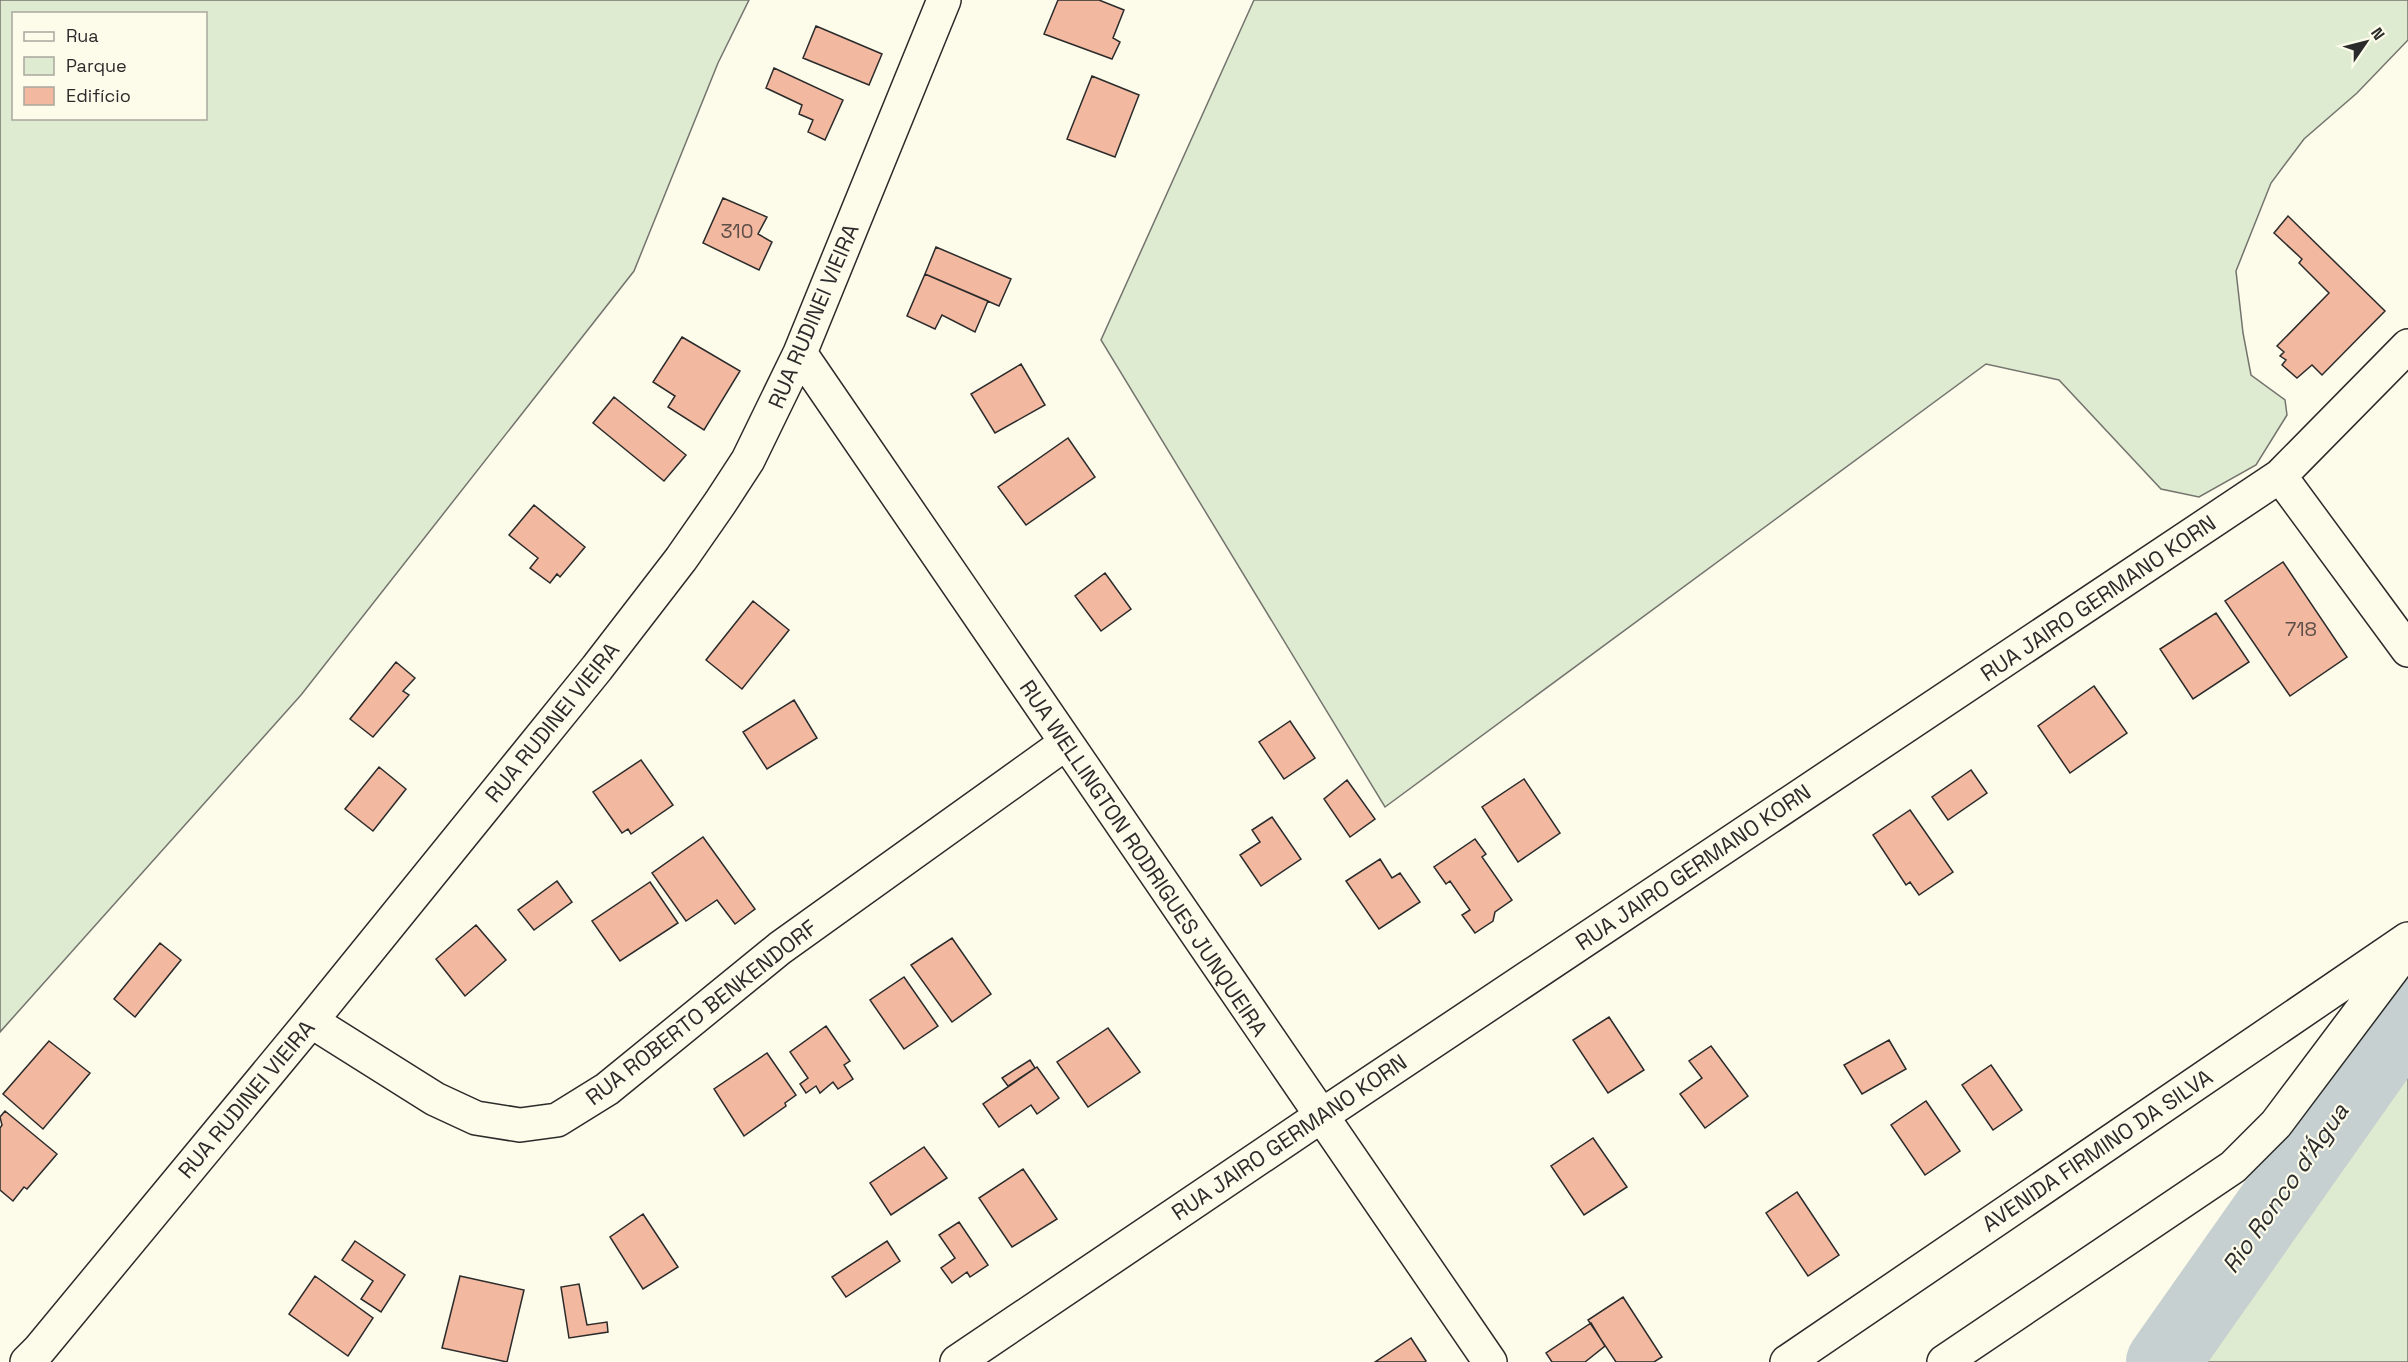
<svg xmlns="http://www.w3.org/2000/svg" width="2408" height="1362" font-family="'Space Grotesk',sans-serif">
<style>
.green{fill:#deebd1;stroke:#74746e;stroke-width:1.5;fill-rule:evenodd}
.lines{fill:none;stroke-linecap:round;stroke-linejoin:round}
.river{stroke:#c7d0d0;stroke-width:74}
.building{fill:#f2b8a0;stroke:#2b2b2b;stroke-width:1.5}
.minor-casing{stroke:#2b2b2b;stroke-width:36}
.minor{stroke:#fdfbea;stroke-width:33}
.labels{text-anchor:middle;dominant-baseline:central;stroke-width:4.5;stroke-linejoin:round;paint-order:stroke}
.number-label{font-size:20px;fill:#5d4e48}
.street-label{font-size:22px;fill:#2b2b2b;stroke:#fdfbea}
.water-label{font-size:24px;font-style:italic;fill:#2b2b2b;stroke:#fdfbea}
</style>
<rect width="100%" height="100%" fill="#fdfbea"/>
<path class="green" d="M0 0H749L718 63 634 271 301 695 0 1032ZM14 14H206V118H14Z
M1254 0H2408V40L2357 93 2304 139 2271 183 2236 271 2243 333 2251 375 2285 400 2287 415 2256 465 2199 497 2161 489 2059 380 1986 364 1385 807 1101 340Z
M2408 1042V1362H2157L2169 1353 2217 1277 2241 1218 2281 1157 2356 1117 2399 1059Z"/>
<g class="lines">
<path class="river" d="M2163 1362 2408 1014"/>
</g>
<path class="building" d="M1058 0H1099L1124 10 1113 38 1120 42 1112 59 1044 34Z
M816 26 882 54 869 85 803 58Z
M774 68 843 100 825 140 808 132 813 120 799 114 802 105 766 88Z
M1092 76 1139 95 1115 157 1067 139Z
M723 198 767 217 758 234 772 242 759 270 703 243Z
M2288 216 2385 311 2322 375 2312 365 2297 378 2282 365 2286 360 2280 356 2284 352 2277 346 2329 293 2299 263 2302 259 2274 233Z
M936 247 1011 279 999 306 925 274Z
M925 274 988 301 975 332 942 315 935 329 907 316Z
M682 337 740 371 704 430 668 407 675 396 653 382Z
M1021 364 1045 405 995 433 971 394Z
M614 397 686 455 664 481 593 423Z
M1068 438 1095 477 1026 525 998 487Z
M534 505 585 547 560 577 557 574 550 583 530 568 538 558 509 535Z
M2283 562 2347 657 2290 696 2225 601Z
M1105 573 1131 609 1101 631 1075 596Z
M753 601 789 630 742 689 706 660Z
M2216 613 2249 662 2193 699 2160 649Z
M396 662 415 678 403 691 409 695 373 737 350 719Z
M2094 686 2127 733 2070 773 2038 726Z
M794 700 817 738 767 769 743 732Z
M1290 721 1315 758 1284 779 1259 742Z
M641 760 673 805 631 834 628 829 622 833 593 792Z
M379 767 406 789 373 831 345 809Z
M1971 770 1987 793 1948 820 1932 797Z
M1524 779 1560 833 1518 862 1482 807Z
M1347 780 1375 819 1350 837 1324 799Z
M1910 810 1953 872 1919 895 1910 882 1906 885 1873 835Z
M1272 817 1301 859 1261 886 1240 855 1260 842 1252 830Z
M703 837 755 909 735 924 717 900 686 921 652 873Z
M1475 839 1486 854 1482 857 1512 900 1495 912 1493 921 1475 933 1462 915 1470 910 1450 881 1446 884 1434 867Z
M1380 859 1392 878 1400 873 1420 902 1379 929 1346 881Z
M557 881 572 902 534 930 518 910Z
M650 882 678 923 620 961 592 921Z
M476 925 506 960 465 996 436 959Z
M952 938 991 994 952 1022 911 965Z
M160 943 181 960 135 1017 114 999Z
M904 977 938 1026 904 1049 870 1000Z
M1609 1017 1644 1070 1608 1093 1573 1040Z
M826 1026 850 1061 844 1065 853 1079 838 1089 833 1082 820 1093 816 1086 806 1093 800 1084 808 1078 790 1052Z
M1108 1028 1140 1072 1088 1107 1057 1062Z
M1889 1040 1906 1069 1862 1094 1844 1065Z
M49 1041 90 1073 43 1129 3 1094Z
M1711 1046 1748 1096 1705 1128 1680 1094 1702 1078 1689 1061Z
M767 1053 796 1095 785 1103 786 1106 744 1136 714 1089Z
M1030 1060 1035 1068 1008 1086 1002 1078Z
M1991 1065 2022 1110 1993 1130 1962 1085Z
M1037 1067 1059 1098 1037 1114 1031 1105 999 1127 983 1104Z
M1926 1101 1960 1151 1925 1175 1891 1125Z
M5 1111 57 1154 27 1189 24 1187 13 1201 0 1190V1128L2 1125 0 1117Z
M1593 1138 1627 1187 1584 1215 1551 1166Z
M924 1147 947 1178 891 1215 870 1183Z
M1023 1169 1057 1219 1012 1247 979 1198Z
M1797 1192 1839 1255 1808 1276 1766 1213Z
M643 1214 678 1267 643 1289 610 1237Z
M959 1222 988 1265 970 1277 967 1272 952 1283 941 1268 955 1258 939 1235Z
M355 1241 405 1275 381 1312 361 1299 373 1281 342 1260Z
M887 1241 900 1261 846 1297 832 1277Z
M315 1276 373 1318 348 1356 289 1314Z
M460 1276 524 1290 507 1362 442 1348Z
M579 1284 587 1325 607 1322 608 1332 569 1338 561 1287Z
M1623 1297 1662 1357 1654 1362H1616L1588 1320Z
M1591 1323 1605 1346 1585 1362H1552L1546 1353Z
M1411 1338 1426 1361 1425 1362H1375Z"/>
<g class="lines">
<g class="minor-casing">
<path id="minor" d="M800 353 1490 1362
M2280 476 2408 650
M311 1021 435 1099 476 1118 520 1125 557 1120 607 1089 780 948 1066 743
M27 1362 39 1350 311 1021 597 668 681 559 720 503 748 460 800 353 944 0
M957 1362 1321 1116 2280 476 2408 346
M1787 1362 2408 939
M1944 1362 2233 1167 2276 1124 2406 951"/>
</g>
<use href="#minor" class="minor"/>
</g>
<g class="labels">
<g class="number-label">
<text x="737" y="231">310</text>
<text x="2301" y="629">718</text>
</g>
<g class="street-label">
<text transform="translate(813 316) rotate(-67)">RUA RUDINEI VIEIRA</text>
<text transform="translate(2098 598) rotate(-34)">RUA JAIRO GERMANO KORN</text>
<text transform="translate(552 722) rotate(-51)">RUA RUDINEI VIEIRA</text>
<text transform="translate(1144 858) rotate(56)">RUA WELLINGTON RODRIGUES JUNQUEIRA</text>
<text transform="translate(1693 867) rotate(-34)">RUA JAIRO GERMANO KORN</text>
<text transform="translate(701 1012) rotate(-38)">RUA ROBERTO BENKENDORF</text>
<text transform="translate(246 1099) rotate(-50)">RUA RUDINEI VIEIRA</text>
<text transform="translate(1289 1137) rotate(-34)">RUA JAIRO GERMANO KORN</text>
<text transform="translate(2097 1150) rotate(-34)">AVENIDA FIRMINO DA SILVA</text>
</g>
<g class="water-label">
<text transform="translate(2285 1188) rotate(-55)">Rio Ronco d'Água</text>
</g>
</g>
<rect x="12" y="12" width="195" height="108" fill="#fdfbea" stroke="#a9a89e" stroke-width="1.5"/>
<rect x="24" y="32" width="30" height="9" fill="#fdfbea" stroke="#a9a89e" stroke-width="1.5"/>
<text x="66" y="42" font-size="18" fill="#2b2b2b">Rua</text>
<rect x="24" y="57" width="30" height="18" fill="#deebd1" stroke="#a9a89e" stroke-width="1.5"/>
<text x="66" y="72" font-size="18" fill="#2b2b2b">Parque</text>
<rect x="24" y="87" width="30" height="18" fill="#f2b8a0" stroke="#a9a89e" stroke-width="1.5"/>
<text x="66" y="102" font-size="18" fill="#2b2b2b">Edifício</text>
<g transform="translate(2366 42) rotate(55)" stroke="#fdfbea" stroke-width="4.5" paint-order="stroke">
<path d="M0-4.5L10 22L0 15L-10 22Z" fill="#2b2b2b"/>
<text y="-9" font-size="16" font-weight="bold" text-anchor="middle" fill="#2b2b2b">N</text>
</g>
</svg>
